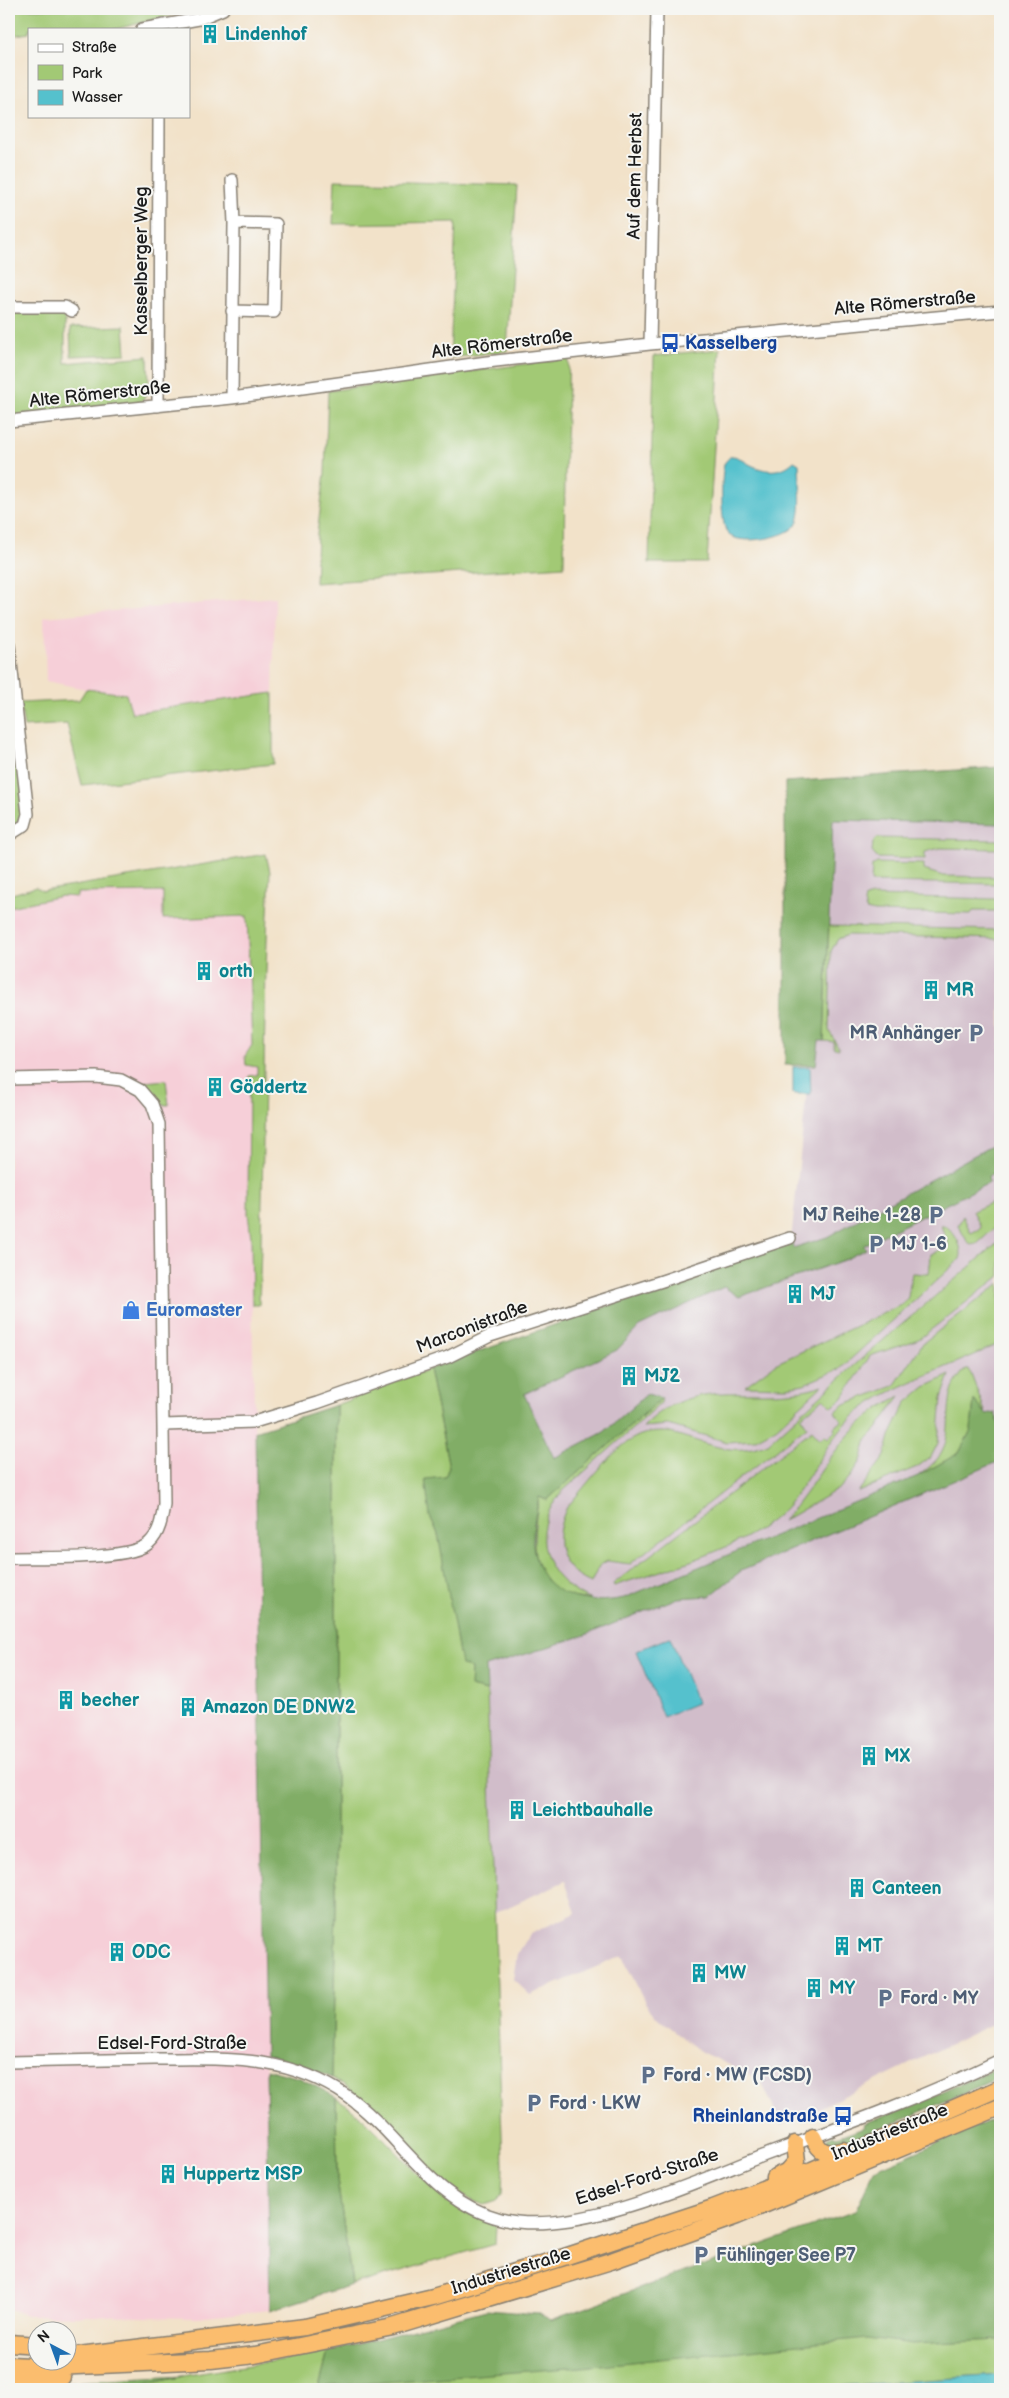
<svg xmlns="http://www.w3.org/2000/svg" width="1009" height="2398" font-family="'Balsamiq Sans',sans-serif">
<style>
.built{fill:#f6cfd8}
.industrial{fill:#d1bdca}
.green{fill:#a2c975;stroke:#5f7248}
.forest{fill:#81ad66;stroke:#4e6441}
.water{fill:#55c1cd;stroke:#386e74}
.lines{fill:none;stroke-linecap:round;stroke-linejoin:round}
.minor-casing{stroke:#877f72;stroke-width:14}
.highway-casing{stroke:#877f72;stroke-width:19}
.minor{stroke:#fff;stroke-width:11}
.highway{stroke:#fbbd6e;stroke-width:16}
.labels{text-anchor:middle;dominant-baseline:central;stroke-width:4;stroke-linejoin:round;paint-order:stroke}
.culture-label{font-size:18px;font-weight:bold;fill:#0d838f;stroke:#f6f6f2;text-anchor:start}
.street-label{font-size:18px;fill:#1c1c1c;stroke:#f6f6f2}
.transit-label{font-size:18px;font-weight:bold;fill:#164399;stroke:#f6f6f2;text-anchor:start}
.service-label{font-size:18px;font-weight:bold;fill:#4e5e75;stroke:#f6f6f2;text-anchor:start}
.shop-label{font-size:18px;font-weight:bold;fill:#366cbe;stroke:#f6f6f2;text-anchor:start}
</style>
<rect width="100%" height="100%" fill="#f6f6f2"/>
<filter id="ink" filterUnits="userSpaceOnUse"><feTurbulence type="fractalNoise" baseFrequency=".02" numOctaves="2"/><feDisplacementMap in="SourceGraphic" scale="10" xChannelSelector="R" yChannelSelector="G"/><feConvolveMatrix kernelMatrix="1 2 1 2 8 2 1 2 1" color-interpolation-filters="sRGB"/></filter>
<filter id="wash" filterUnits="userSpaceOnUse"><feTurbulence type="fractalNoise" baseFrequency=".0096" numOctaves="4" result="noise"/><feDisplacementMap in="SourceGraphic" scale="20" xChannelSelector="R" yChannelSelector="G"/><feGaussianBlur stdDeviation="1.12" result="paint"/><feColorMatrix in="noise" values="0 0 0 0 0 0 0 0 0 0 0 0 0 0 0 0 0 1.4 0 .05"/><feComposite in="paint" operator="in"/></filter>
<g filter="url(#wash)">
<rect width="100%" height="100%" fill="#f2e2c9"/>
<path class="built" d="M275 597 273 693 132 713 126 694 86 689 46 681 44 617Z
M257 857 250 984 252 1045 245 1056 249 1066 257 1067V1075L249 1076 248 1213 251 1238 270 2310 196 2318 27 2315 9 2309V903Z"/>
<path class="industrial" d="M817 803 1000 805V2020L782 2126 760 2079 701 2052 659 2019 646 2004 622 1956 530 1995 513 1979 517 1955 530 1934 576 1913 565 1881 493 1914 477 1352 791 1241 806 1099Z"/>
<path class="green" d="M9 9H198L116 29H29V33L9 36Z
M335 180 517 185 507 351 450 358 456 222 333 224Z
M9 313 63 314 65 321V363L148 356 149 389 140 404 9 419Z
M124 326 126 354 71 356 70 328Z
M720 349 707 563H649L654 356Z
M569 358 565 473 564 566 315 583 317 534 325 473 328 391Z
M86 689 126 694 132 713 273 693V764L82 785 67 724 24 727 20 703 79 700Z
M16 750C19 771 33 818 9 828V752Z
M877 838 1000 840V849L940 848 925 852V859L877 858 872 852 873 842Z
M266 854 270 872C262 1016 265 1161 259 1305H252L251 1238 248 1213 249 1076 257 1075V1067L246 1065 245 1056 252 1045 247 916 163 919V892L77 893V897L62 896 9 907V895L36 887 43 891Z
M877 863 924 864V870L943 876 1000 877V884L871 882 872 866Z
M872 896 995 899 999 904 996 911H973L971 914 875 912 866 910 864 903 865 898Z
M829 926 1000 930V939L848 935 838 939 831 951 829 1030 839 1049 834 1048V1042L824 1041Z
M166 1080 169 1105H157L142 1084 144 1082Z
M1000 1199V1223L977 1244 971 1245 968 1243 958 1225 963 1216 971 1233 981 1228 973 1211Z
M941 1226H946C955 1233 964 1248 960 1259L840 1369 804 1384 787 1387 745 1386 775 1364 903 1304 908 1297 912 1273 929 1274 931 1254 949 1246Z
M1000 1241V1276L919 1339 870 1356 842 1399 832 1407 824 1398 801 1417 807 1426 630 1564 607 1561 599 1566 591 1583C556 1568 552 1538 567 1507 585 1487 613 1448 636 1437 646 1432 657 1432 667 1432 704 1441 731 1459 768 1443L867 1354Z
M1000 1283V1343C957 1365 899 1382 861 1410 828 1435 813 1476 787 1506 751 1548 667 1568 614 1586L613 1584 812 1430 820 1439 825 1435 828 1438 835 1431 834 1428 842 1421 835 1412 845 1404 894 1386 923 1343Z
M429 1369 449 1467 430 1516 438 1534 471 1668V1687L487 1691 503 2165 502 2195 496 2201 484 2205C440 2191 410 2144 378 2112 365 2099 348 2088 332 2078L336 1907V1405Z
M966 1369H969L986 1414 974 1401 971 1430 959 1453 918 1476C926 1470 935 1463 941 1454 956 1427 939 1394 966 1369Z
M950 1375 942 1398 938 1443 931 1457 917 1467 858 1492 885 1456 890 1436 906 1403 925 1387Z
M823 1385 776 1428 754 1440 727 1442 668 1425 643 1427C699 1370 758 1407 823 1385Z
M900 1396 876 1430 867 1439 861 1461 851 1476 840 1488 783 1521C826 1473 838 1428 900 1396Z
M662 1398 661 1403 564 1490C525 1531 543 1579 591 1600 582 1598 572 1598 564 1595 524 1577 534 1530 539 1497L547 1500Z
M336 2097C382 2128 412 2177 458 2207 470 2215 483 2220 496 2225L495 2244 352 2285 337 2179Z
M1000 2277V2375L795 2389H127L183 2376 328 2352 319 2387Z"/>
<path class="forest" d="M1000 767V824L833 820 824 1041H819L816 1065H785V782Z
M1000 1141V1169L988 1176 989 1183 864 1245 866 1249 844 1260 739 1297 724 1287 639 1327 617 1350 524 1394 554 1458 604 1432 647 1394 662 1398 547 1500 539 1497C536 1513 532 1527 533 1543 537 1594 580 1607 624 1598L918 1476 959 1453 971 1430 974 1400 986 1414 995 1412 1000 1427V1461L741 1571 710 1596 678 1598 585 1635 486 1667 487 1691 470 1687 471 1668 461 1665 438 1534 430 1516 425 1479 445 1477 449 1467 429 1369 792 1241 793 1248 827 1237Z
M336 1405V1907L332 2078 298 2063 265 2055 255 1431Z
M1000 2066V2077L850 2143 835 2149 823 2142 827 2138 834 2135 836 2137 864 2127 863 2124 929 2098Z
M266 2069 300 2078 336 2097 337 2179 352 2285 270 2310Z
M1000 2116V2340L913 2344 867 2338 582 2367 319 2387 328 2352 486 2310 539 2314 551 2320 855 2211 874 2170Z
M183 2376 127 2389H9V2381L68 2382Z"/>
<path class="water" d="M731 456C739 456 742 460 749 464 764 472 781 474 794 461L799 464C799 477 804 514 796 525 787 538 739 546 728 534 720 525 721 477 724 465 725 461 728 459 731 456Z
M793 1067H810L811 1094H793Z
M670 1637 697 1703 663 1717 636 1651Z
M1000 2375V2389H795Z"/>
</g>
<g filter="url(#ink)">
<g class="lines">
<g class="minor-casing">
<path id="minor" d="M142 29 199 19 223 9
M9 307H65L72 311
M232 311 274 312 276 224 234 223
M650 344 657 9
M232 398 234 223 232 180
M158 406 159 116
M9 421 232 398 487 362 650 344 1000 311
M9 645 28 814 25 825 9 835
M9 1079 96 1077 121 1080 140 1090 152 1104 159 1124 164 1504C162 1518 160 1533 149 1543 130 1561 38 1557 9 1558
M164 1425 254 1422 317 1403 448 1357 490 1336 662 1281 790 1238
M9 2062C57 2061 106 2060 155 2059 224 2059 287 2054 347 2096 401 2134 432 2202 501 2219 575 2238 694 2182 765 2155 844 2126 924 2097 1000 2060"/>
</g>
<g class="highway-casing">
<path id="highway" d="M813 2137C820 2153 826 2155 843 2150
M775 2177 788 2171 797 2161 795 2144
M9 2343 38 2345
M71 2356 305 2327 433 2297 558 2259 713 2208 812 2170 1000 2088
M9 2365 55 2367 211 2360 255 2355 393 2327 611 2261 737 2216 1000 2107
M9 2377H62"/>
</g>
<use href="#minor" class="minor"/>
<use href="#highway" class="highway"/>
</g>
</g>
<defs>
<g id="building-bare" transform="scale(1.5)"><path d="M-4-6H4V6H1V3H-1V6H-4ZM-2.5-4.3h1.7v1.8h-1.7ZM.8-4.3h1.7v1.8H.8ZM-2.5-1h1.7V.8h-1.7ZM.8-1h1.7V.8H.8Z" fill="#0f9aa8" stroke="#f6f6f2" stroke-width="2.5" paint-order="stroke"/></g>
<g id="bus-bare" transform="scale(1.5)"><path d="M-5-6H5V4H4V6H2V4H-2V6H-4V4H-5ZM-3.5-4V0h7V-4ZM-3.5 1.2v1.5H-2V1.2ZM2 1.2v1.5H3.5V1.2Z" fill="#1a4fb4" stroke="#f6f6f2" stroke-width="2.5" paint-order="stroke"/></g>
<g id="parking-bare" transform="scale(1.5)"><path d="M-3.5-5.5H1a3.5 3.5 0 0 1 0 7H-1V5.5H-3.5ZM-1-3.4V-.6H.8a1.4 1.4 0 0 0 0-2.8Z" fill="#5c6f8a" stroke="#f6f6f2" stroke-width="2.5" paint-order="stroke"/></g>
<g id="shop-bare" transform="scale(1.5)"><path d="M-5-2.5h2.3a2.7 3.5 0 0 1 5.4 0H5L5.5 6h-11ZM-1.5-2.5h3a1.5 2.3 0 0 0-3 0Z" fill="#3f7fe0" stroke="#f6f6f2" stroke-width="2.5" paint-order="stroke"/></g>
</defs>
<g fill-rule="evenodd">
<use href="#building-bare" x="210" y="34"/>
<use href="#bus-bare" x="670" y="343"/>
<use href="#building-bare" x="204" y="971"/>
<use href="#building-bare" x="931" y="990"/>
<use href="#parking-bare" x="976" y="1033"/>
<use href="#building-bare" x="215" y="1087"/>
<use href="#parking-bare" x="936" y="1215"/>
<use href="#parking-bare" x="876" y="1244"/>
<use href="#building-bare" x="795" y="1294"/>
<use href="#shop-bare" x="131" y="1310"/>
<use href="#building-bare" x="629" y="1376"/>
<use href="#building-bare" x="66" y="1700"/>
<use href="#building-bare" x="188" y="1707"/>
<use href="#building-bare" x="869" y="1756"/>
<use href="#building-bare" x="517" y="1810"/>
<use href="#building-bare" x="857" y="1888"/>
<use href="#building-bare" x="842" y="1946"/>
<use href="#building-bare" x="117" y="1952"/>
<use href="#building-bare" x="699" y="1973"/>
<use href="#building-bare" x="814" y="1988"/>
<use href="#parking-bare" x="885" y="1998"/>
<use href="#parking-bare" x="648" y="2075"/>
<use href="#parking-bare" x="534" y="2103"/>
<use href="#bus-bare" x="843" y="2116"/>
<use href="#building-bare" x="168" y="2174"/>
<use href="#parking-bare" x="701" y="2255"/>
</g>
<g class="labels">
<g class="culture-label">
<text x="225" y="34">Lindenhof</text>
<text x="219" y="971">orth</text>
<text x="946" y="990">MR</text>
<text x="230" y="1087">Göddertz</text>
<text x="810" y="1294">MJ</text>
<text x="644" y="1376">MJ2</text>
<text x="81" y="1700">becher</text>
<text x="203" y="1707">Amazon DE DNW2</text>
<text x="884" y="1756">MX</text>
<text x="532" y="1810">Leichtbauhalle</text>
<text x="872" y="1888">Canteen</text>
<text x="857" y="1946">MT</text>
<text x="132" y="1952">ODC</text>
<text x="714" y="1973">MW</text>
<text x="829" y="1988">MY</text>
<text x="183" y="2174">Huppertz MSP</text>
</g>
<g class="street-label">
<text transform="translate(635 176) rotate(-89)">Auf dem Herbst</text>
<text transform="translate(141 261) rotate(-90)">Kasselberger Weg</text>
<text transform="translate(905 303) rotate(-5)">Alte Römerstraße</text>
<text transform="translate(502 344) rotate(-7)">Alte Römerstraße</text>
<text transform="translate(100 394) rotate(-6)">Alte Römerstraße</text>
<text transform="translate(472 1327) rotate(-21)">Marconistraße</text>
<text x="172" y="2043">Edsel-Ford-Straße</text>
<text transform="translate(890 2132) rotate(-22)">Industriestraße</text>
<text transform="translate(647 2177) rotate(-18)">Edsel-Ford-Straße</text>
<text transform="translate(511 2271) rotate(-17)">Industriestraße</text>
</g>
<g class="transit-label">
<text x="685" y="343">Kasselberg</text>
<text x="828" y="2116" text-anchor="end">Rheinlandstraße</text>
</g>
<g class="service-label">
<text x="961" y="1033" text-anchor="end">MR Anhänger</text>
<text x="921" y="1215" text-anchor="end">MJ Reihe 1-28</text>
<text x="891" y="1244">MJ 1-6</text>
<text x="900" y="1998">Ford • MY</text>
<text x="663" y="2075">Ford • MW (FCSD)</text>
<text x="549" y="2103">Ford • LKW</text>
<text x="716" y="2255">Fühlinger See P7</text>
</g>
<g class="shop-label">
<text x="146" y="1310">Euromaster</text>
</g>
</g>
<rect width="1009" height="2398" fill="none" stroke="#f6f6f2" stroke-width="30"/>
<rect x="28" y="28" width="162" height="90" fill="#f6f6f2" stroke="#9f9f9c"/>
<rect x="38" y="44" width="25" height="8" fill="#ffffff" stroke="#9f9f9c"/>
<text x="72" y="52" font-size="15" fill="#1c1c1c">Straße</text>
<rect x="38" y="65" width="25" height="15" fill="#a2c975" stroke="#9f9f9c"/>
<text x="72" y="78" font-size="15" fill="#1c1c1c">Park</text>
<rect x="38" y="90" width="25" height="15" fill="#55c1cd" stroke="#9f9f9c"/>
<text x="72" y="102" font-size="15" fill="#1c1c1c">Wasser</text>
<g transform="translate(52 2346) rotate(319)"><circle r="24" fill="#f6f6f2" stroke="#9f9f9c"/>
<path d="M0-4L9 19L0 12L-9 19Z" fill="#1f6fb2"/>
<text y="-8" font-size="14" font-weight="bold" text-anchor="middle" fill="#1c1c1c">N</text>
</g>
</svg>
